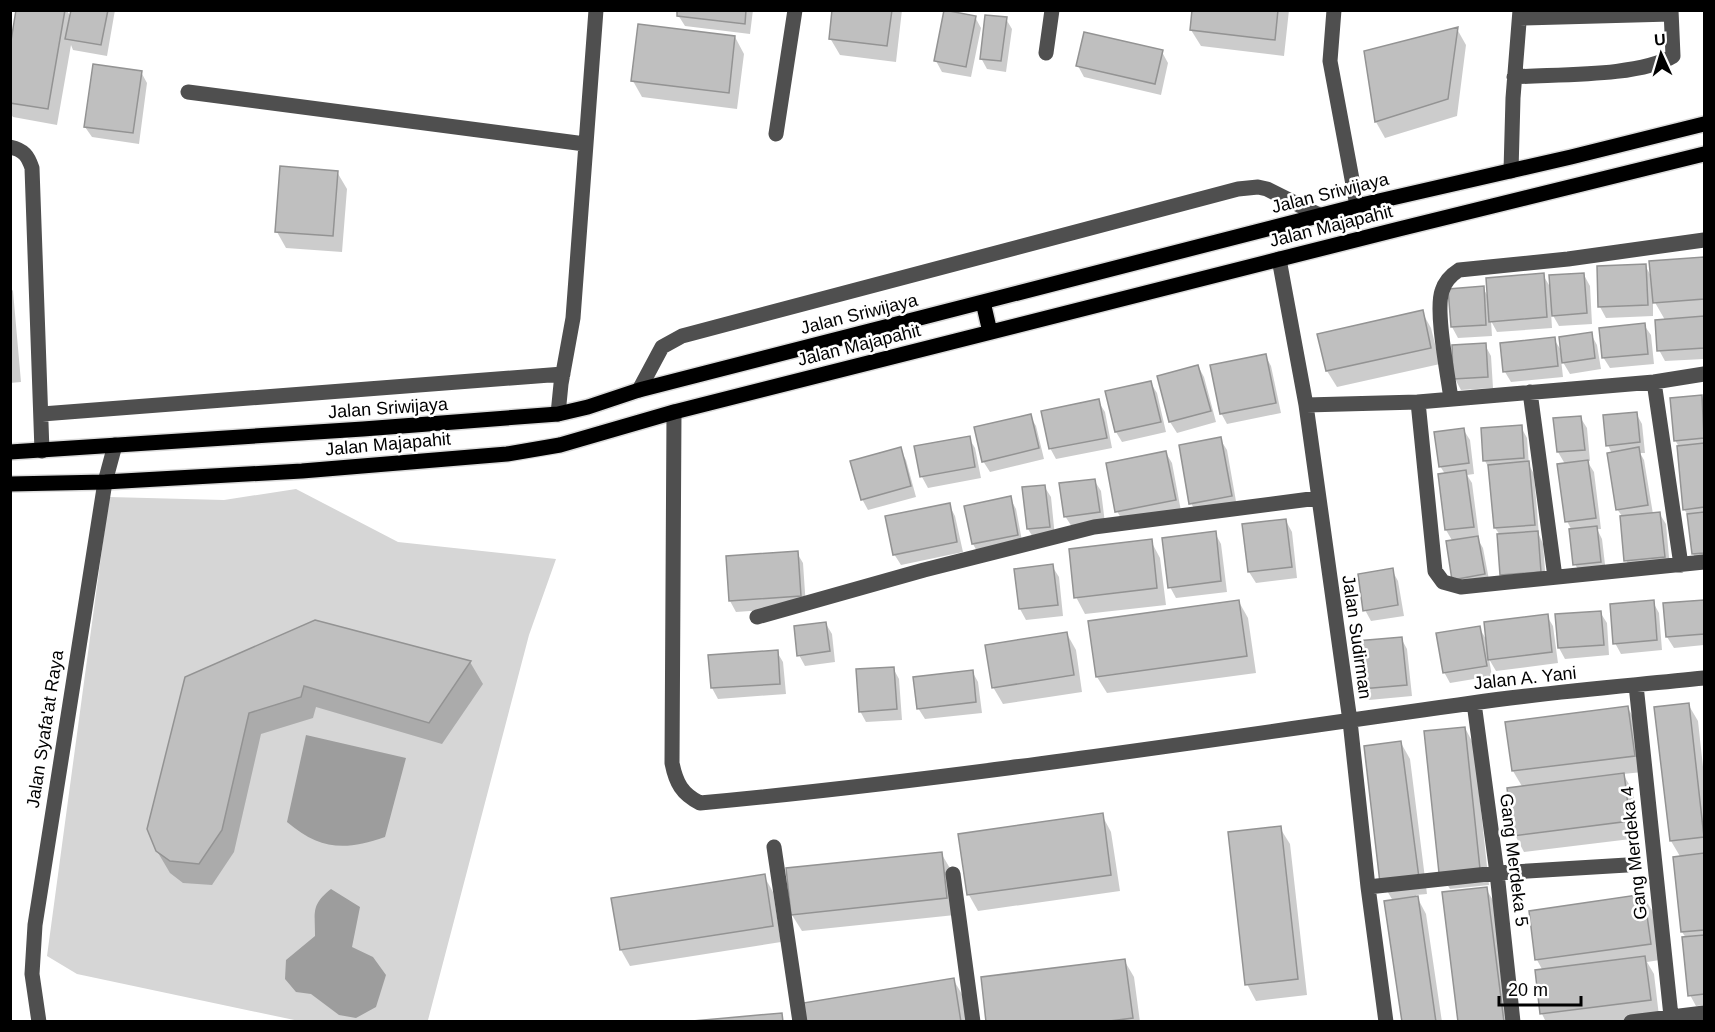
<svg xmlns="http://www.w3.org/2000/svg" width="1715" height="1032" font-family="Helvetica,sans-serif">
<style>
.green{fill:#d6d6d6}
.water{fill:#9d9d9d}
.shadow{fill:#0003}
.building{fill:#bfbfbf;stroke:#939393;stroke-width:1.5}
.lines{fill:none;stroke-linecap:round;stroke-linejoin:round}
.major-casing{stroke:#dbdbdb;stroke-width:18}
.minor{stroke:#4f4f4f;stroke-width:15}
.major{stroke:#000;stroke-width:15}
.labels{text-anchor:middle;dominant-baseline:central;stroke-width:5;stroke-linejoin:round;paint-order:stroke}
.street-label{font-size:18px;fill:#000;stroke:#fff}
</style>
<rect width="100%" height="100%" fill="#fff"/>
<path class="green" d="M296 489 398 542 556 559 529 635 428 1020 426 1022 299 1021 77 974 47 956 109 497 224 500Z"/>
<path class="water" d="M306 735 406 758 385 837C345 851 320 850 287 822Z
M331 889 360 907 352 947 373 957 386 975 376 1007 356 1018 339 1015 311 994 296 992 285 979 286 960 315 936C315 911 311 905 331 889Z"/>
<path class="shadow" d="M18 10H67L71 18 72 10H115L107 56 73 50 71 45 57 125 13 117 10 113V56Z
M679 10H753L750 34 685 26 678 15Z
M834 10H902L896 62 840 55 830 38Z
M1194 10H1289L1284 56 1201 46 1191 30Z
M975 17 981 28 971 77 942 72 936 61Z
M1006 19 1012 29 1006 72 987 69 981 58Z
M1457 29 1466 45 1457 116 1385 138 1376 122 1366 52Z
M735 37 744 54 737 109 642 97 633 81Z
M1162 52 1168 63 1161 95 1084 77 1078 66Z
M141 72 147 83 139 144 92 137 85 127Z
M337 172 347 189 342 252 286 248 277 232Z
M1704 258V359L1665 361 1659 350 1665 320 1653 299V316L1606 318 1600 307 1598 267 1645 265 1652 278 1651 263Z
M1543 275 1552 290 1584 275 1590 286 1592 324 1559 326 1551 312 1552 328 1497 332 1491 321 1492 336 1458 338 1452 327 1450 290 1483 288 1489 298Z
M10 287 13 291 21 382 10 383Z
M1422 312 1431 328 1440 364 1337 387 1327 371Z
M1644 325 1651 335 1654 364 1610 368 1603 357Z
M1591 334 1597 345 1601 369 1570 374 1561 359 1563 377 1511 382 1505 372 1554 339 1562 352Z
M1485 345 1491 356 1493 388 1461 390 1455 379Z
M1265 355 1271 366 1281 413 1227 424 1221 413Z
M1198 366 1204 377 1216 422 1177 433 1170 422 1158 377Z
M1150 382 1157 393 1166 432 1122 442 1116 432Z
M1701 397 1704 403V564L1700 565 1693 554 1689 517 1684 509 1679 447 1675 440Z
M1098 401 1105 412 1112 448 1056 459 1050 448Z
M1636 413 1642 424 1645 453H1640L1644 460 1653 514 1659 513 1666 524 1670 568 1632 571 1626 560 1622 516 1617 509 1612 454 1608 445Z
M1030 416 1036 426 1044 459 990 472 983 461Z
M1580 417 1587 428 1590 461H1587L1594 472 1601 529H1597L1602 539 1606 573 1581 575 1575 564 1571 529 1567 521 1565 464 1558 452Z
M1521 427 1527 438 1529 465 1534 474 1539 535 1543 544 1546 583 1508 586 1501 575 1500 535 1495 528 1490 470 1485 461Z
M1463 429 1470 440 1474 474 1467 475 1472 483 1479 537 1477 538 1483 548 1490 585 1460 590 1453 542 1446 530 1439 475 1445 474 1440 466Z
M969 438 975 448 981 478 928 488 922 477Z
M1220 439 1227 450 1237 507 1197 514 1191 503Z
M900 449 906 460 916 497 868 510 862 499Z
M1166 453 1172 463 1181 511 1123 522 1117 511Z
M1094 480 1101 491 1105 523 1072 527 1065 516Z
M1044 486 1051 497 1055 537 1034 539 1028 529Z
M1010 498 1016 509 1023 546 979 555 973 544Z
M949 505 955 516 963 552 901 565 894 554Z
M1286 521 1292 532 1297 578 1256 583 1249 572 1244 525Z
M1215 533 1221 544 1227 592 1176 598 1170 587Z
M1151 541 1160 558 1166 605 1085 614 1076 597Z
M797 553 803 563 806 607 736 612 730 601 727 557Z
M1052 566 1059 577 1063 616 1026 620 1020 609 1016 570Z
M1392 570 1398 581 1404 616 1371 621 1365 610Z
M1704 601V645L1674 648 1667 637 1665 605Z
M1239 602 1248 618 1256 673 1107 693 1097 677Z
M1653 602 1659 613 1662 650 1621 654 1615 643Z
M1600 612 1607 623 1609 655 1565 659 1559 648 1556 616Z
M1547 616 1553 626 1558 663 1496 671 1489 659 1492 676 1450 683 1444 672 1479 627 1487 641Z
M315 621 470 662 483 684 442 744 316 707 313 718 261 734 234 852 212 885 183 883 170 873 157 851 149 829Z
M826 624 832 634 835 662 805 666 799 655Z
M1067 634 1076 650 1082 692 1003 704 993 687Z
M1401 638 1407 649 1412 696 1369 700 1362 689Z
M777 652 783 662 786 694 718 699 712 688 710 656Z
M893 668 899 679 902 720 866 722 860 711Z
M972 671 978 682 982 713 925 719 918 708Z
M1688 704 1698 721 1704 776V1005L1696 1006 1690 995 1686 938 1682 932 1681 858 1671 841 1655 708Z
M1628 708 1637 724 1643 772 1623 774 1633 791 1639 838 1524 852 1515 835 1523 788 1513 771Z
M1465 728 1474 745 1489 885 1450 889 1440 873Z
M1401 743 1410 759 1427 894 1416 895 1426 914 1442 1022H1404L1393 901 1382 882Z
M1102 815 1111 832 1120 891 978 911 969 895Z
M1280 828 1290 844 1307 995 1256 1001 1247 984Z
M941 853 951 870 955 915 802 931 792 915Z
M764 876 773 892 781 942 630 966 621 950 613 900Z
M1486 889 1496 905 1510 1022H1459Z
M1643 896 1653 912 1660 960 1647 962 1654 974 1659 1016 1617 1022H1546L1542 1014 1543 971 1537 960 1530 912Z
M1124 960 1134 977 1140 1022H988Z
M953 979 963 996 967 1022H808Z"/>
<path class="building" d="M16 10H65L48 109 10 103V47Z
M71 10H108L101 45 65 39Z
M677 10H746L745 24 677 16Z
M832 10H892L887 46 829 39Z
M944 10 976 16 966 67 934 61Z
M1192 10H1278L1275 40 1190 30Z
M985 15 1007 17 1001 61 980 59Z
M638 24 735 36 729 93 631 81Z
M1458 27 1448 99 1375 122 1364 51Z
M1084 32 1163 50 1155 84 1076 66Z
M93 64 142 71 133 133 84 127Z
M280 166 338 171 333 236 275 232Z
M1704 257V299L1653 303 1649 261Z
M1646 264 1648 305 1598 307 1597 266Z
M1544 273 1547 317 1489 322 1486 278Z
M1584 273 1587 313 1552 316 1549 275Z
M1484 286 1486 325 1451 327 1448 289Z
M1423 310 1431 348 1326 371 1317 334Z
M1704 316V348L1657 351 1655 320Z
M1645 323 1648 354 1602 358 1599 328Z
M1592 332 1595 358 1562 363 1559 337Z
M1555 337 1558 366 1503 372 1500 343Z
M1486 343 1488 377 1453 379 1452 345Z
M1266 354 1276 403 1220 414 1210 365Z
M1198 365 1211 411 1169 422 1157 376Z
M1151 381 1161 422 1115 432 1105 391Z
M1702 395 1704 438 1674 441 1670 398Z
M1099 399 1107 438 1049 449 1041 411Z
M1637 412 1640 442 1606 446 1603 415Z
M1031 414 1039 448 982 462 974 427Z
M1581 416 1585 450 1557 452 1553 418Z
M1522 425 1524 458 1483 461 1481 428Z
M1464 428 1469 463 1439 467 1434 432Z
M970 436 975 467 920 477 914 446Z
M1221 437 1232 496 1189 504 1179 445Z
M1704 443V507L1683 510 1677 446Z
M901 447 911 486 861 500 850 461Z
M1639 447 1648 505 1616 510 1607 453Z
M1166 451 1176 500 1115 512 1106 463Z
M1588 460 1596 518 1565 522 1557 464Z
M1529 461 1535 525 1494 528 1488 465Z
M1466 470 1474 527 1445 530 1438 474Z
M1095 479 1100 512 1064 517 1059 483Z
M1045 485 1050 527 1027 529 1022 487Z
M1011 496 1018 535 972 544 964 506Z
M950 503 957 542 893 555 885 516Z
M1660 512 1665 557 1624 561 1620 516Z
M1704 512V553L1692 554 1687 514Z
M1286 519 1292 567 1248 572 1242 524Z
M1597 526 1601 562 1573 565 1569 529Z
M1216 531 1221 581 1168 588 1162 538Z
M1538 531 1541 572 1500 575 1497 534Z
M1478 536 1485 574 1452 580 1446 541Z
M1152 539 1157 588 1074 598 1069 549Z
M798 551 801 596 729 601 726 556Z
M1053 564 1058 605 1019 609 1014 569Z
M1393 568 1398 605 1363 611 1358 574Z
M1239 600 1247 656 1096 677 1088 621Z
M1654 600 1657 640 1613 644 1610 604Z
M1704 600V634L1666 637 1663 603Z
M1601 611 1604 645 1558 648 1555 614Z
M1548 614 1552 652 1488 660 1484 622Z
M315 620 471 661 429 723 304 686 301 697 249 713 222 830 199 864 170 861 156 851 147 829 185 677Z
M826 622 830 651 797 656 794 626Z
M1480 626 1487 666 1443 673 1436 633Z
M1067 632 1074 675 992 688 985 645Z
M1402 637 1407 685 1361 689 1356 641Z
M778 650 780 684 711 688 708 655Z
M894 667 897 709 859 712 856 669Z
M973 670 976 702 917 709 913 677Z
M1689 703 1704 837 1670 841 1654 707Z
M1628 706 1635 756 1512 771 1505 722Z
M1465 727 1480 869 1439 873 1424 731Z
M1401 741 1419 878 1380 883 1364 746Z
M1624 773 1630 821 1513 836 1507 788Z
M1103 813 1111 875 967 895 958 834Z
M1281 826 1298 979 1245 985 1228 832Z
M942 852 947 898 791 915 786 868Z
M1704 853V930L1681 932 1673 857Z
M765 874 773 926 620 950 611 898Z
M1487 887 1504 1022H1458L1442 892Z
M1644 894 1651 944 1535 960 1529 911Z
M1418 896 1436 1022H1402L1384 901Z
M1704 935V994L1688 996 1682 937Z
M1645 956 1651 1000 1540 1014 1535 970Z
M1125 959 1133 1018 1102 1022H986L981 977Z
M954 978 961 1022H806L803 1003Z
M782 1013 783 1022H681Z"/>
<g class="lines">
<g class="major-casing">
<path id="major" d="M983 302 990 332
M10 452 363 429 558 414 588 407 639 390 1357 206 1571 157 1704 124
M10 484 105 482 302 471 507 454 560 445 674 412 1399 229 1704 154"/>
</g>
<path class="minor" d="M1334 10 1330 61 1357 206
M1520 18 1671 14
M1046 53 1052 10
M1514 77C1556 74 1639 77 1673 56L1671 10
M188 92 585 144
M776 134 795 10
M10 147C24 150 28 156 32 168L42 451
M1511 171 1513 98 1520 10
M1279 259 1306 405 1350 721 1368 887 1386 1022
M1654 382 1681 565
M639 390 662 347 682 336 1238 189 1258 187 1267 189 1321 216
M1530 392 1555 577
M1451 399C1448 375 1435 311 1442 291 1445 281 1451 275 1459 270L1568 259 1704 240
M1418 402 1435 571 1443 582 1461 587 1704 562
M1306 405 1418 402 1654 382 1704 374
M674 412 672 763C676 783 682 794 700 803 958 779 1215 739 1472 703 1549 692 1627 686 1704 678
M42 414 563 374
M558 414 561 384 573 318 596 10
M757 617 924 570 1094 527 1318 498
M1636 685 1671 1016
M1474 703 1497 873 1513 1022
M774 847 800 1022
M953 874 973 1022
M1368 887 1497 873 1627 865
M39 1022 32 974 35 925 105 482 115 445
M1631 1022 1704 1013"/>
<use href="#major" class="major"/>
</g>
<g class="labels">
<g class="street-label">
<text transform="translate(1330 193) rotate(-14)">Jalan Sriwijaya</text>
<text transform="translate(1331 226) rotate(-14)">Jalan Majapahit</text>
<text transform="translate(859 314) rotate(-14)">Jalan Sriwijaya</text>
<text transform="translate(859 345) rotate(-14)">Jalan Majapahit</text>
<text transform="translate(388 408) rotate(-4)">Jalan Sriwijaya</text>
<text transform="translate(388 444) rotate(-5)">Jalan Majapahit</text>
<text transform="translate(1357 637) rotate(82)">Jalan Sudirman</text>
<text transform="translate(1525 678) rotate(-6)">Jalan A. Yani</text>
<text transform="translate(45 729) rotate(-81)">Jalan Syafa'at Raya</text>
<text transform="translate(1634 853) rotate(-96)">Gang Merdeka 4</text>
<text transform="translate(1514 860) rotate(83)">Gang Merdeka 5</text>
</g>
</g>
<rect width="1715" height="1032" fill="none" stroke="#000000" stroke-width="24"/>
<g transform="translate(1661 54) rotate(356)" stroke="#ffffff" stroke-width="4.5" paint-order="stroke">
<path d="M0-4.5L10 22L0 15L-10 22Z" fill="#000000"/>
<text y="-9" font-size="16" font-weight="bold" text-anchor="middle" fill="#000000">U</text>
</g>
<path d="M1499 996v9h82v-9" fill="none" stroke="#000000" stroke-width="3"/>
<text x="1508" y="996" font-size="18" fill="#000000" stroke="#ffffff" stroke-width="4.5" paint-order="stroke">20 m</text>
</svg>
